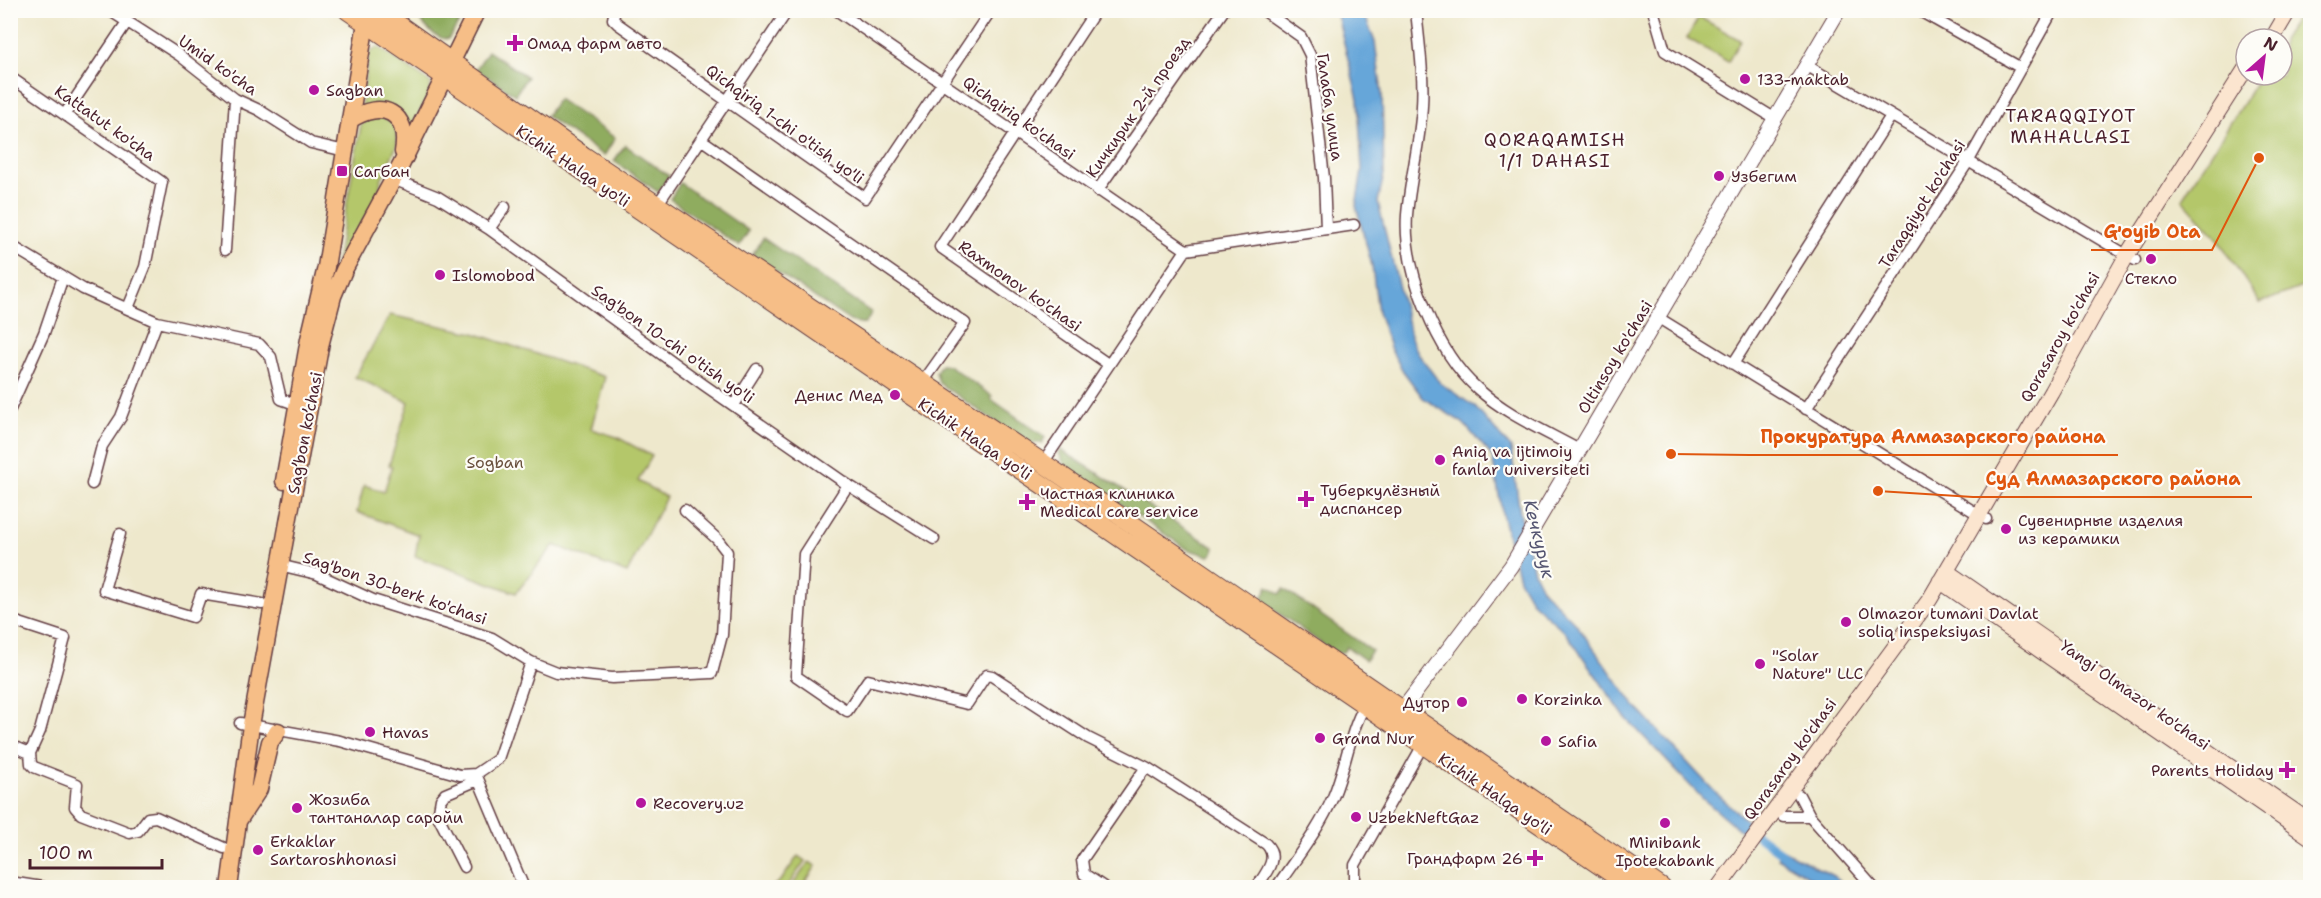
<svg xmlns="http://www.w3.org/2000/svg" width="2321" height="898" font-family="'Shantell Sans',sans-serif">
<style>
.green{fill:#b4c76b;stroke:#7f734b;stroke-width:1.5}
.forest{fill:#8fac5f;stroke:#6c6645;stroke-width:1.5}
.water{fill:#66a6d9;stroke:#586282;stroke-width:1.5}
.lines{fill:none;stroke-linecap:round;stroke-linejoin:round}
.canal{stroke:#66a6d9;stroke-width:9}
.minor-casing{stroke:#633d43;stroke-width:13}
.tertiary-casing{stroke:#633d43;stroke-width:16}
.secondary-casing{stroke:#633d43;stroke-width:17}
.primary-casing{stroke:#633d43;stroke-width:19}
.trunk-casing{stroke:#633d43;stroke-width:20}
.minor{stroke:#fff;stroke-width:10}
.tertiary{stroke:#fff;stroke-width:14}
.secondary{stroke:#fbe5cf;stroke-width:15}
.primary{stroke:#f6be87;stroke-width:16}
.trunk{stroke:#f6be87;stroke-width:18}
.poi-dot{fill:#b5179e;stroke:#fdfcf7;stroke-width:2}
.labels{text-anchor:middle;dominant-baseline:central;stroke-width:4.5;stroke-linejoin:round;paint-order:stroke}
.poi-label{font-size:16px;fill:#4a1f2b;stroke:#fdfcf7;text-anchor:start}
.street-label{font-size:16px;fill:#4a1f2b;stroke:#fdfcf7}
.park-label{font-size:16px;fill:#6a513e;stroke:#fdfcf7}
.neighbourhood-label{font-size:18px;letter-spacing:1.5px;fill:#4a1f2b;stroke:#fdfcf7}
.water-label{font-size:18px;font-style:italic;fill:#555571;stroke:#fdfcf7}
.leader{fill:none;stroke:#e0560e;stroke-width:2}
.callout-dot{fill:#e0560e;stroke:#fdfcf7;stroke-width:2}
.callout-label{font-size:18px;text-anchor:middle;font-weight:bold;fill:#e0560e;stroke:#fdfcf7;stroke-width:4.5;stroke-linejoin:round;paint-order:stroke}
</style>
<rect width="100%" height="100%" fill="#fdfcf7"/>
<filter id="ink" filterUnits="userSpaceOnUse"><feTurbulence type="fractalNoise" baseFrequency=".0167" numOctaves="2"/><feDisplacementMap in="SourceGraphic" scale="12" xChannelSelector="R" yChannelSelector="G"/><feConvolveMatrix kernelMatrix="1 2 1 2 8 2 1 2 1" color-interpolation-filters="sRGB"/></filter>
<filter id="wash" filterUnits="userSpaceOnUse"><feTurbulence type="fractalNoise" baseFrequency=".008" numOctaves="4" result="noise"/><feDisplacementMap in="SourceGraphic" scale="24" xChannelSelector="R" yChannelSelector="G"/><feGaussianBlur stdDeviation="1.35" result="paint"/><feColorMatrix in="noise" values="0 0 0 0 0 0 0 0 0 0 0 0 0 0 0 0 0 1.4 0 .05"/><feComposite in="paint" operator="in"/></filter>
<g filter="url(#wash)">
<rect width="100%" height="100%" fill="#eee8cc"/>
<path class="green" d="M2301 11H2310V284L2260 303 2218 239 2182 199 2261 75H2282V40Z
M1699 17 1740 40 1728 62 1687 38Z
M378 47 431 83 429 93 410 131 361 106 369 53Z
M383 117 395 125 397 145 381 180 378 196 335 269 361 125 368 119Z
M390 315 474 333 605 377 591 429 617 437 652 456 638 481 666 497 627 573 554 545 516 593 415 556 419 535 357 512 364 485 384 492 392 466 389 465 409 402 355 377Z
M798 856 805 861 787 887H772L782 879Z
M809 862 816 866 802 887H791Z"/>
<path class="forest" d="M409 11H467L448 39C429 38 423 19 409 11Z
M488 51 527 77 515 95 476 69Z
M558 99 615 138 604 156 546 116Z
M625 145 669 176 658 192 614 161Z
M680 183 749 231 739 246 670 199Z
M763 238 872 313 865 324 850 321 752 255Z
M941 364 948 365 992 396 991 399 1045 437 1042 443 1028 444 939 383 936 372Z
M1061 450 1214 547 1213 553 1209 556 1187 549 1065 467 1059 453Z
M1268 586 1280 594 1284 589 1372 651 1365 660 1347 647 1343 652 1335 653 1266 604 1263 596Z"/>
<path class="water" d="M1336 11H1363L1375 42 1382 94 1384 174 1378 202 1412 341 1419 355 1440 383 1475 407 1511 448 1520 513 1534 572 1543 590 1576 624 1635 706 1714 791 1748 822 1741 831 1703 799 1624 716 1566 633 1532 602 1519 579 1503 518 1492 456 1463 423 1423 398 1403 371 1391 350 1378 312 1372 266 1356 206 1362 171 1358 99Z
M1783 850 1835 877 1847 887H1826L1777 858Z"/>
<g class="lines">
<path class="canal" d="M1736 819 1789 859"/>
</g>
</g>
<g filter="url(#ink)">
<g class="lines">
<g class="minor-casing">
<path id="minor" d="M109 10 179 55 235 99 259 110 311 143 345 151
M615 10 613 19 618 24 865 198 991 10
M836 10 1186 250
M1096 10 940 247 1108 364
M1263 10 1301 37 1310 55 1324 178 1326 229
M1416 10C1419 42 1424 74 1422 106 1420 143 1410 179 1407 215 1403 270 1437 353 1478 389 1507 415 1545 431 1579 450
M1653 10 1665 51 1774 118
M1918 10 2021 68
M1806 65 2135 260
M10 77 162 182 145 267 128 308
M65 114 127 22
M702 140 965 323 923 382
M393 179 438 197 489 229 704 385 848 485 934 539
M1097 191 1224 10
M657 205 788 10
M489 229 505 207
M10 245 83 289 157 322 259 344 271 357 281 399 301 406
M225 250 235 99
M1657 317 1986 519
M1733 364 1891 116
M734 405 757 369
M10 409 44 333 63 277
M1806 409 1968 162 2053 10
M1043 463 1186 250 1354 225
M92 484 102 446 121 417 157 322
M848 485 804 554 796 676 847 711 868 680 967 704 984 678 987 675 992 676 1088 738 1146 767 1266 844C1280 858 1265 874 1256 888
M120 534 104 590 193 617 201 594 262 604
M279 565 317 574 373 600 492 638 531 662 556 672 612 678 712 673 722 635 727 552 717 539 685 510
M10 620 65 638 40 731 30 753
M240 723 340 741 460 775 476 774 498 759 531 662
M10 745 30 753 31 764 34 767 77 784 75 807 81 814 130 833 138 831 148 818 156 817 224 848
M476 774 524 888
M1799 795 1810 816 1874 888
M1783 816H1810
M464 867 438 816 441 799 445 794 478 780
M10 882 48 888
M1105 888 1084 874 1082 860 1146 767
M1276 888C1296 858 1319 830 1333 797 1346 767 1349 733 1365 705
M1355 888V865L1423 745"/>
</g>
<g class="tertiary-casing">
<path id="tertiary" d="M1403 709 1511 566 1839 10"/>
</g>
<g class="secondary-casing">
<path id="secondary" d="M2272 39 2289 10
M1946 571 2310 822
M1940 581 2310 837
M1718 888 1930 599 2051 392 2127 255 2246 68"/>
</g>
<g class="primary-casing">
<path id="primary" d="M350 120C382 99 410 112 403 152
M284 481 309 339 326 267 368 10
M238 821 259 789 270 742 278 731
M229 888 251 725 321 342 333 296 344 270 401 165 477 10"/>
</g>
<g class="trunk-casing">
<path id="trunk" d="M347 10 1633 888
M378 10 584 156 1043 463 1662 888"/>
</g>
<use href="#minor" class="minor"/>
<use href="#tertiary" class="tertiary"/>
<use href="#secondary" class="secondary"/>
<use href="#primary" class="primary"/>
<use href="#trunk" class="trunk"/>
</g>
</g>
<g class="poi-dot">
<path d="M512 34h6v6h6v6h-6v6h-6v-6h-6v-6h6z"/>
<circle cx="1745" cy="79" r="6"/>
<circle cx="314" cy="90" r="6"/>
<rect x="336" y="165" width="12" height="12" rx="3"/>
<circle cx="1719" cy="176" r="6"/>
<circle cx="2151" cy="259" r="6"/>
<circle cx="440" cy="275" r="6"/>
<circle cx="895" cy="395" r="6"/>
<circle cx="1440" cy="460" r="6"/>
<path d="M1303 490h6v6h6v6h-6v6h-6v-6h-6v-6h6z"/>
<path d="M1024 493h6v6h6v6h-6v6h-6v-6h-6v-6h6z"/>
<circle cx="2006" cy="529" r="6"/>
<circle cx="1846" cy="622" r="6"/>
<circle cx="1760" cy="664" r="6"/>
<circle cx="1522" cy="699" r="6"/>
<circle cx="1462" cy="702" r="6"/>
<circle cx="370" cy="732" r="6"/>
<circle cx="1320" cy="738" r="6"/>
<circle cx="1546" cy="741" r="6"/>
<path d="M2284 761h6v6h6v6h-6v6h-6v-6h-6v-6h6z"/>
<circle cx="641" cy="803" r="6"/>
<circle cx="297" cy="808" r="6"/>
<circle cx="1356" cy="817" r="6"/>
<circle cx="1665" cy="823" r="6"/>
<circle cx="258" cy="850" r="6"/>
<path d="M1532 849h6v6h6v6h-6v6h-6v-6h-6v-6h6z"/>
</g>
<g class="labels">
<g class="poi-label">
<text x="527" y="43">Омад фарм авто</text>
<text x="1757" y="79">133-maktab</text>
<text x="326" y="90">Sagban</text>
<text x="354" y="171">Сагбан</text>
<text x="1731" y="176">Узбегим</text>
<text x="452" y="275">Islomobod</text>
<text x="2151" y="278" text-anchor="middle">Стекло</text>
<text x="883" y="395" text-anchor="end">Денис Мед</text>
<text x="1452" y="451">Aniq va ijtimoiy<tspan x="1452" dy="18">fanlar universiteti</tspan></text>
<text x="1320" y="490">Туберкулёзный<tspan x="1320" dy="18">диспансер</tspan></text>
<text x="1040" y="493">Частная клиника<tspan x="1040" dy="18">Medical care service</tspan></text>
<text x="2018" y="520">Сувенирные изделия<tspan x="2018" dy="18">из керамики</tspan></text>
<text x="1858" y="613">Olmazor tumani Davlat<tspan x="1858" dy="18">soliq inspeksiyasi</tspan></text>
<text x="1772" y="655">"Solar<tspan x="1772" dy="18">Nature" LLC</tspan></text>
<text x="1534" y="699">Korzinka</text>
<text x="1450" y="702" text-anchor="end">Дутор</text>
<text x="382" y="732">Havas</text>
<text x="1332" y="738">Grand Nur</text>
<text x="1558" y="741">Safia</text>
<text x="2274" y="770" text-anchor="end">Parents Holiday</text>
<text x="309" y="799">Жозиба<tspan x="309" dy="18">тантаналар саройи</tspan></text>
<text x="653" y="803">Recovery.uz</text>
<text x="1368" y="817">UzbekNeftGaz</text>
<text x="270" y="841">Erkaklar<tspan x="270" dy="18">Sartaroshhonasi</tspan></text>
<text x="1665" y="842" text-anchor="middle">Minibank<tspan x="1665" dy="18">Ipotekabank</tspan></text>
<text x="1523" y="858" text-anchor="end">Грандфарм 26</text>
</g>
<g class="street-label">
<text transform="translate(218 65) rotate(35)">Umid ko'cha</text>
<text transform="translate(1138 107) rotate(-55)">Кичкирик 2-й проезд</text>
<text transform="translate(1330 107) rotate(82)">Галаба улица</text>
<text transform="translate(1019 118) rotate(35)">Qichqiriq ko'chasi</text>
<text transform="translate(105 123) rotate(35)">Kattatut ko'cha</text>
<text transform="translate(785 124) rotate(36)">Qichqiriq 1-chi o'tish yo'li</text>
<text transform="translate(573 166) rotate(34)">Kichik Halqa yo'li</text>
<text transform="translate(1922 204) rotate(-58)">Taraqqiyot ko'chasi</text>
<text transform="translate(1020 286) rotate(35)">Raxmonov ko'chasi</text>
<text transform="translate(2060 337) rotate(-61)">Qorasaroy ko'chasi</text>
<text transform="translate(673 344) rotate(35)">Sag'bon 10-chi o'tish yo'li</text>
<text transform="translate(1615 357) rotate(-59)">Oltinsoy ko'chasi</text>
<text transform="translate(305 433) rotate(-79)">Sag’bon ko’chasi</text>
<text transform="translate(975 439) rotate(34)">Kichik Halqa yo'li</text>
<text transform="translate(395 588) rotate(19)">Sag'bon 30-berk ko'chasi</text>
<text transform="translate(2135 695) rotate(35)">Yangi Olmazor ko'chasi</text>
<text transform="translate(1790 759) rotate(-54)">Qorasaroy ko'chasi</text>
<text transform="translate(1495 794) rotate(34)">Kichik Halqa yo'li</text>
</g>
<g class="park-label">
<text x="495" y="462">Sogban</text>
</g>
<g class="neighbourhood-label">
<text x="2071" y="116">TARAQQIYOT<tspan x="2071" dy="21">MAHALLASI</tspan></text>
<text x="1555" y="140">QORAQAMISH<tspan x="1555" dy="21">1/1 DAHASI</tspan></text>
</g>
<g class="water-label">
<text transform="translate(1539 539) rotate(76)">Кечкурук</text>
</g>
</g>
<path class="leader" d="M2259 158L2212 250H2091M1671 454L1749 455H2118M1878 491L1973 497H2252"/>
<g class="callout-dot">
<circle cx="2259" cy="158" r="6"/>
<circle cx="1671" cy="454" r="6"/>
<circle cx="1878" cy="491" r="6"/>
</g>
<g class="callout-label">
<text x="2152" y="238">G'oyib Ota</text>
<text x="1933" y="443">Прокуратура Алмазарского района</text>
<text x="2113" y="485">Суд Алмазарского района</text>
</g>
<rect width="2321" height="898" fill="none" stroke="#fdfcf7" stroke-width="36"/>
<g transform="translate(2264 57) rotate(28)"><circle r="28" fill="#fdfcf7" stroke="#b5a4a5" stroke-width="1.5"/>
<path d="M0-4.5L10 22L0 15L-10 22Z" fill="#b5179e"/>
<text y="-9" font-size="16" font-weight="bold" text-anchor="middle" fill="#4a1f2b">N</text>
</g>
<path d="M30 859v9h132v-9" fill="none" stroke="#4a1f2b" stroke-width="3"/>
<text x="39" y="859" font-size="18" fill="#4a1f2b" stroke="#fdfcf7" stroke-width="4.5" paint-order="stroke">100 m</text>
</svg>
